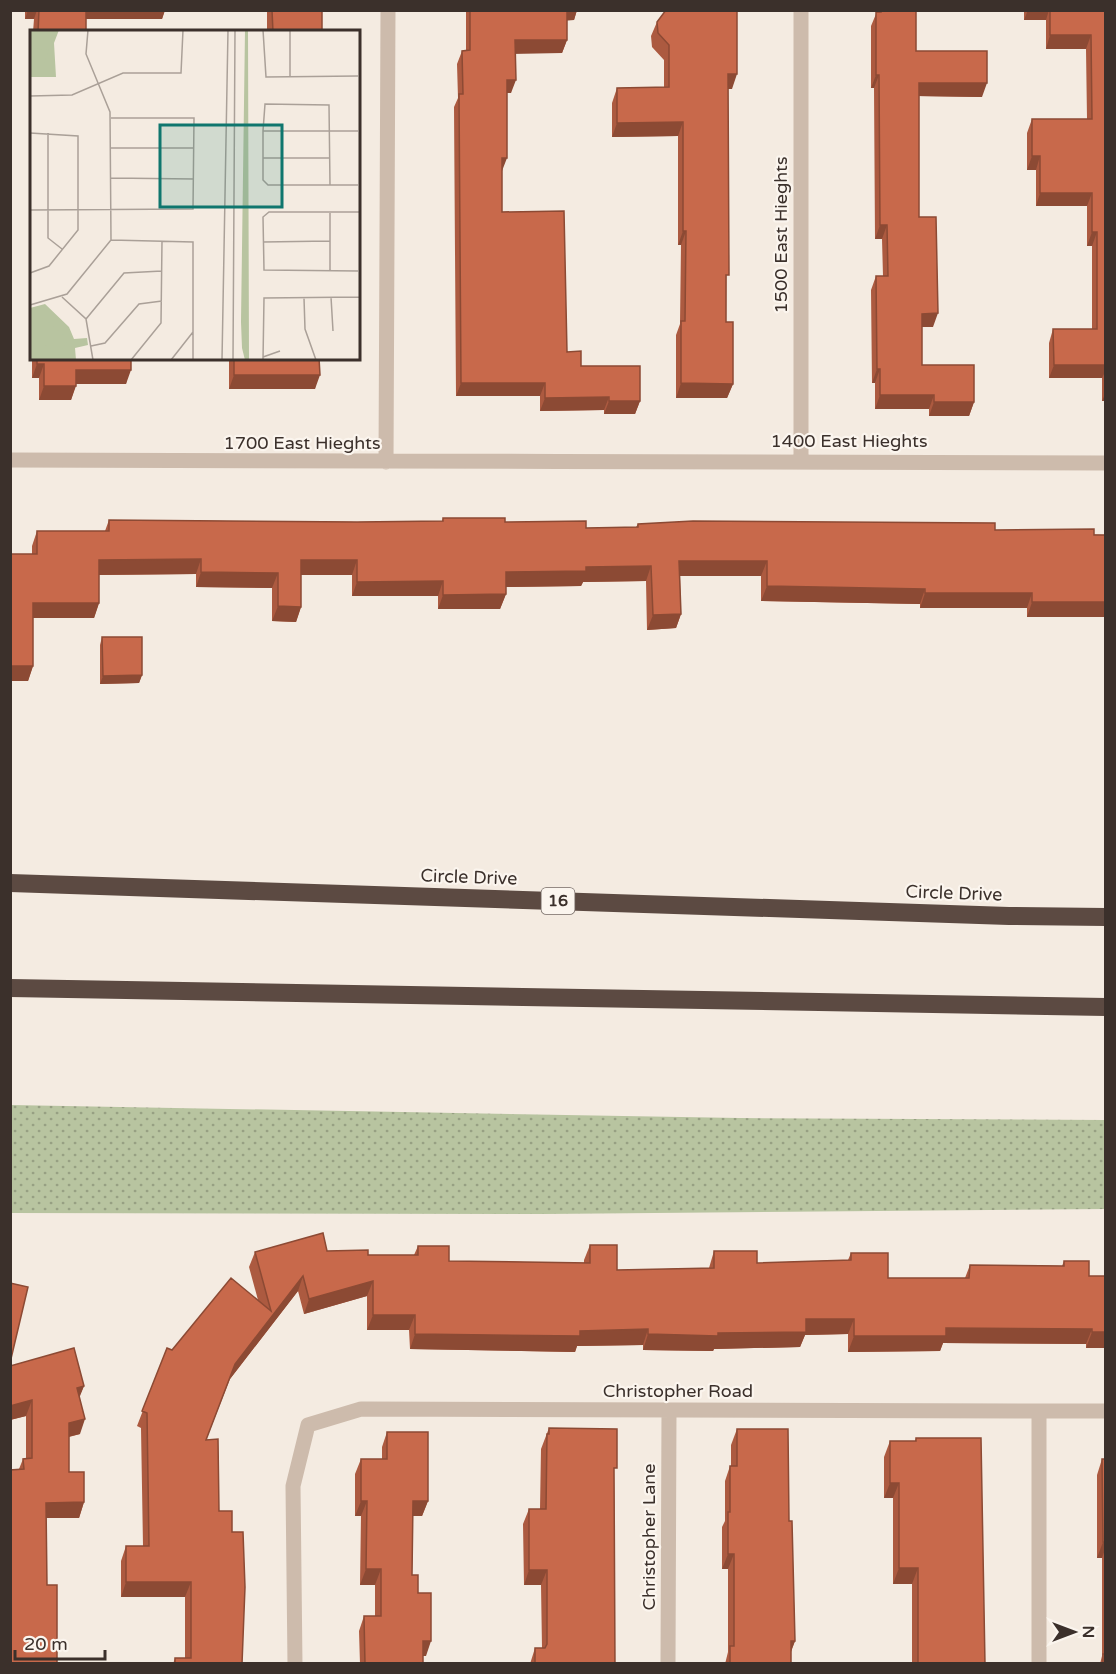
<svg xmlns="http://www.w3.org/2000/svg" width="1116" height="1674" font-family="'Varela Round',sans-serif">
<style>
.grass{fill:url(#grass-dots)}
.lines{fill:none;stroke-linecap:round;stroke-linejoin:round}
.minor{stroke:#cdbbac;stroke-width:15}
.motorway{stroke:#5c4a42;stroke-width:18}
.wall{fill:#ac5a40}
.shaded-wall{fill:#8c4a34}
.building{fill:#c8694b;stroke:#8c4a34;stroke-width:1.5}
.labels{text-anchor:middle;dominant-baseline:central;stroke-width:4.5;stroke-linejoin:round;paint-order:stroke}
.shield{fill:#fbf5ee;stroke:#756b66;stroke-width:1.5}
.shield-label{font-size:16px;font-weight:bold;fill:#3b302b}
.street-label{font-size:18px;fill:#3b302b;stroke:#fbf5ee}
.inset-road{fill:none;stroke:#aaa098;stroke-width:1.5}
.view{fill:#0f766e;fill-opacity:0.15;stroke:#0f766e;stroke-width:3}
.inset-edge{fill:none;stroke:#3b302b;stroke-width:3}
</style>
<defs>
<pattern id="grass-dots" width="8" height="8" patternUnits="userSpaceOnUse" patternTransform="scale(1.5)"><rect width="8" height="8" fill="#b8c4a0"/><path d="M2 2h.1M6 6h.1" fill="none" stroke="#97a083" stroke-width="1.8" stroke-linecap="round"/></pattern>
</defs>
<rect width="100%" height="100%" fill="#f4ebe1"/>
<path class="grass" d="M11 1105 739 1118 1105 1120V1209L545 1214 11 1213Z"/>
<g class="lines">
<path class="minor" d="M801 10V459
M10 460C376 464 740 459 1106 463
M386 462 388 10
M1039 1411H1106
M295 1664 293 1486 308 1425 361 1409 1039 1411V1664
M668 1664 669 1411"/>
<path class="motorway" d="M10 883 1009 916 1106 917
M10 988 1106 1007"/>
</g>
<path class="wall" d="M25 10H165L162 19H86V32H33L34 19H25Z
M267 10H322V32H267Z
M466 10H577L574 20H567V40L562 53H515L511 93H507L502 171V212L567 352 581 366 640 401 635 414H604V410L540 411V396H456L454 107 458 98 457 64 462 51H466Z
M876 10H916V51L982 97 919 96V217L933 327H922V365L974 402 969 416H929V409H875V383H872L871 290 876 276H883L882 239H875L874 88H871V26L876 14Z
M1024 10H1106V401H1102V378H1049V343L1053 329H1092V246H1087V206H1036V170H1027V133L1032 119H1087L1086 49H1046V20H1024Z
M657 22 732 89H728L726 322 733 384 727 398H676V335L680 324 681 245H678V136L612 137V103L617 88 664 87V60L652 47 651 36Z
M32 358H131L126 384H76L71 400H39V378H32Z
M229 358H319L315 389H229Z
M443 518 586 528 636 527 638 524 995 530 1106 535V617H1027V608H920V604L761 601V576H680L681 614 676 628 647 630 646 581 583 582 581 586 506 587V594L500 609H438V596H352V575H301V607L296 622 272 621V588L196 587V574L99 575V603L94 618H33V666L28 681H10L32 554V546L37 531H105L109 520 357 522 442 521Z
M102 637 142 675 139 683 100 684V645Z
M590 1245 617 1270 709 1268 714 1251 757 1263 848 1260 851 1253 888 1278H965L970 1265 1062 1266 1064 1261 1089 1276 1106 1348H1086V1344L943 1343 940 1351 848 1352V1334L805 1335 800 1347 714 1349 713 1351 643 1350V1345L577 1346 575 1352 410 1349 409 1330H367V1296L304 1314 298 1291 230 1379 206 1440 219 1511 232 1532 242 1664H173L175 1658H185V1597H121V1561L126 1546H143L141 1428 137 1426 167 1348 172 1350 258 1300 249 1267 255 1252 327 1251 368 1255H414L418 1246 449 1261 584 1263V1260Z
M10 1366 84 1386 79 1397 80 1434 69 1437V1472L84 1502 79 1518H46L47 1585 57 1664 19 1469 23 1459 26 1458V1416L10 1420Z
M549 1428 614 1476 615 1664H530L535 1648H542L541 1585H524L523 1524 529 1509H540L541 1449Z
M737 1429 789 1521 795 1641 791 1652V1664H725L728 1652V1569H722V1527L725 1521V1481L730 1466H731V1445Z
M387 1432 428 1501 422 1516H413L412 1575 418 1593 426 1656H423V1664H360L359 1631 364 1616H375V1585H360L361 1516H355V1474L361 1459H382V1447Z
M916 1438 985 1664H912V1584H893V1498H884V1457L890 1441H915Z
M1102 1459H1106V1664H1100L1102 1656V1558H1097V1475Z"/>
<path class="shaded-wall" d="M28 10H37L34 19H25Z
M84 10H165L162 19H81Z
M565 10H577L574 20 562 21Z
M1028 10H1049L1046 20H1024Z
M1050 35H1091L1086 49H1046Z
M515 40H567L562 53 511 54Z
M728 74H737L732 89H723Z
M876 75H879L874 88H871Z
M507 80H516L511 93H502Z
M919 83H987L982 97 914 96Z
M683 122 678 136 612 137 617 123Z
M1032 156H1040L1036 170H1027Z
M502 158H507L502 171Z
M1040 193H1092L1087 206H1036Z
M880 225H887L882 239H875Z
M683 231H686L681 245H678Z
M1092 232H1097L1092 246H1087Z
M938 313 933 327H917L922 314Z
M37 364H44L39 378H32Z
M1054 365H1106V370L1102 378H1049Z
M877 369H880L875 383H872Z
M76 370H131L126 384H71Z
M234 375H320L315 389H229Z
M461 383H545L540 396H456Z
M681 383 733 384 727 398H676Z
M44 386H76L71 400H39Z
M1106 392V401H1102Z
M880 395H934L929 409H875Z
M609 397 604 410 540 411 545 398Z
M609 401H640L635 414H604Z
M934 402H974L969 416H929Z
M201 559 196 574 93 575 99 560Z
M301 560H357L352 575H296Z
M679 561H767L761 576H674Z
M651 566 646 581 583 582 581 586 500 587 506 572 586 567Z
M201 572 278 573 272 588 196 587Z
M443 581 438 596H352L357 582Z
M767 586 925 589 920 604 761 601Z
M925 593H1032L1027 608H920Z
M506 594 500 609H438L443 595Z
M1032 602H1106V617H1027Z
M33 603H99L94 618H28Z
M278 606 301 607 296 622 272 621Z
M681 614 676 628 647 630 653 615Z
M10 666H33L28 681H10Z
M142 675 139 683 100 684 103 676Z
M303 1276 298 1291 230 1379 235 1364Z
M373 1281 367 1296 304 1314 309 1299Z
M373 1315H415L409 1330H367Z
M806 1319H854L848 1334 805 1335 800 1347 714 1349 713 1351 643 1350 648 1334Z
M946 1328 1092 1329 1086 1344 943 1343 940 1351 848 1352 854 1336Z
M648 1329 643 1345 577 1346 575 1352 410 1349 415 1334Z
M1092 1332H1106V1348H1086Z
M84 1386 78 1401 77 1388Z
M32 1400 26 1416 10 1420V1406Z
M85 1419 80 1434 63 1438 69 1423Z
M890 1483H899L893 1498H884Z
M361 1501H367L361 1516H355Z
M413 1501H428L422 1516H407Z
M84 1502 79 1518H40L46 1503Z
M1103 1542H1106V1547L1102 1558H1097Z
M728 1554H734L728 1569H722Z
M899 1568H918L912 1584H893Z
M366 1569H381L375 1585H360Z
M529 1570H547L541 1585H524Z
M126 1582H191L185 1597H121Z
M423 1641H431L426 1656H418Z
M791 1641H795L789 1656Z"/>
<path class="building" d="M39 10H86V32H38Z
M272 10H322V32H273Z
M470 10H567V40H515L516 80H507V158H502V212L564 211 567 352 581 351V366H640V401H609V397L545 398V383H461L459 94H463L462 51 470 50Z
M666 10 737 11V74H728L729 275H726V322H733V384L681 383V321H685L686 231H683V122L617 123V88L669 87V45L658 33 657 22Z
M881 10H916V51H987V83H919V217H936L938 313 922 314V365H974V402H934V395H880V369H877L876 276H888L887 225H880L879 75H876V12H881Z
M1050 10H1106V365H1054L1053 329H1097V232H1092V193H1040V156H1032V119H1092L1091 35H1050Z
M37 358H131V370H76V386H44V364H37Z
M234 358H319L320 375H234Z
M443 518H505V522L586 521V528L638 527V524L693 521 995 523V530L1094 529V535H1106V602H1032V593H925V589L767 586V561H679L681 614 653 615 651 566 586 567V571L506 572V594L443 595V581L357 582V560H301V607L278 606V573L201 572V559L99 560V603H33V666H10V554H37V531H109V520L357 522 443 521Z
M102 637H142V675L103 676Z
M323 1233 327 1251 368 1250V1255H418V1246H449V1261L590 1263V1245H617V1270L714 1268V1251H757V1263L851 1260V1253H888V1278H969L970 1265 1064 1266V1261H1089V1276H1106V1332H1092V1329L946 1328V1336H854V1319H806V1332L718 1333V1336L648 1334V1329L580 1331V1336L415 1334V1315H373V1281L309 1299 303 1276 235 1364 206 1440 218 1439 219 1511H232V1532H243L245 1587 242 1664H175V1658H191V1582H126V1546H149L147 1413 142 1411 167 1348 172 1350 231 1278 271 1311 255 1252Z
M10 1283 28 1287 10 1363Z
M74 1348 84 1386 77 1388 85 1419 69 1423V1472H84V1502L46 1503 47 1585H57V1664H10V1470L24 1469 23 1459 32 1458V1400L10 1406V1366Z
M549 1428 617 1429V1468H614L615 1664H535V1648H545L547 1644V1570H529V1509H546L547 1434H549Z
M737 1429H788L789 1521H792L795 1641H791V1664H730V1646H734V1554H728V1512H730V1466H737Z
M387 1432H428V1501H413L412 1575H418V1593H431V1641H423V1664H365L364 1616H381V1569H366L367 1501H361V1459H387Z
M916 1438H981L985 1664H918V1568H899V1483H890V1441H916Z
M1102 1459H1106V1542H1103Z
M1103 1654H1106V1664H1103Z"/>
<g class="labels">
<rect class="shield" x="541.5" y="888" width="33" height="26" rx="4.5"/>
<g class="shield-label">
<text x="558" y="901">16</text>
</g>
<g class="street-label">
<text transform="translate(781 235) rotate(-90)">1500 East Hieghts</text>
<text x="849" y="441">1400 East Hieghts</text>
<text x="302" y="443">1700 East Hieghts</text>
<text transform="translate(469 877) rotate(2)">Circle Drive</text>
<text transform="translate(954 893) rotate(2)">Circle Drive</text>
<text x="678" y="1391">Christopher Road</text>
<text transform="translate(649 1537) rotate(-90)">Christopher Lane</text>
</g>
</g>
<g transform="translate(30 30)">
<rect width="330" height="330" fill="#f4ebe1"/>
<path d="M0 0H29L24 13 26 47H0ZM215 0H218L219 330H215L212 318 211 292ZM15 274 39 297 44 309 57 308 58 315 45 318 46 330H0V278Z" fill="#b8c4a0"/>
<path d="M0 18 19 20 14 33 0 40ZM13 288 39 309 28 325 2 305Z" fill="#b8c4a0"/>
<path class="inset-road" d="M233 0 236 47 328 46M260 0V46M330 30V294M0 66 42 65 93 43H151L153 0M233 101 235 74 299 75 300 155M328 101H233V150L238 155H328M0 103 48 106V200L19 236 0 243M18 103V208L32 219M81 118H163M233 128H300M81 148 164 149M0 180 163 179 164 88H81M81 210 163 212V330M233 212 300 211M300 240V183M328 241 234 240 233 187 239 182H330M32 267 56 289 63 330M301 267 303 301M274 268 275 299 286 330M0 275 37 264 81 210 80 82 56 24 58 0M56 289 94 243 132 241M61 316 75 313 109 274 132 271M233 327 250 321M101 330 131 293 132 211M141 330 163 302M192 330 198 0M203 330 205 0M233 330 234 268 330 267"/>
<path class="view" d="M130 95H252V177H130Z"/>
<rect width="330" height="330" class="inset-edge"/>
</g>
<rect width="1116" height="1674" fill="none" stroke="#3b302b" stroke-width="24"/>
<g transform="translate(1074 1632) rotate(90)" stroke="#fbf5ee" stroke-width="4.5" paint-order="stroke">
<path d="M0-4.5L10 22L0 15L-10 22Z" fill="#3b302b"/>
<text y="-9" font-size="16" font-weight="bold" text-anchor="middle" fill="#3b302b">N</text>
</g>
<path d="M15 1650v9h90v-9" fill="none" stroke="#3b302b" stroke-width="3"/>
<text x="24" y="1650" font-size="18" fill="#3b302b" stroke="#fbf5ee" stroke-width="4.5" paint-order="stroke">20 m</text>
</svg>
